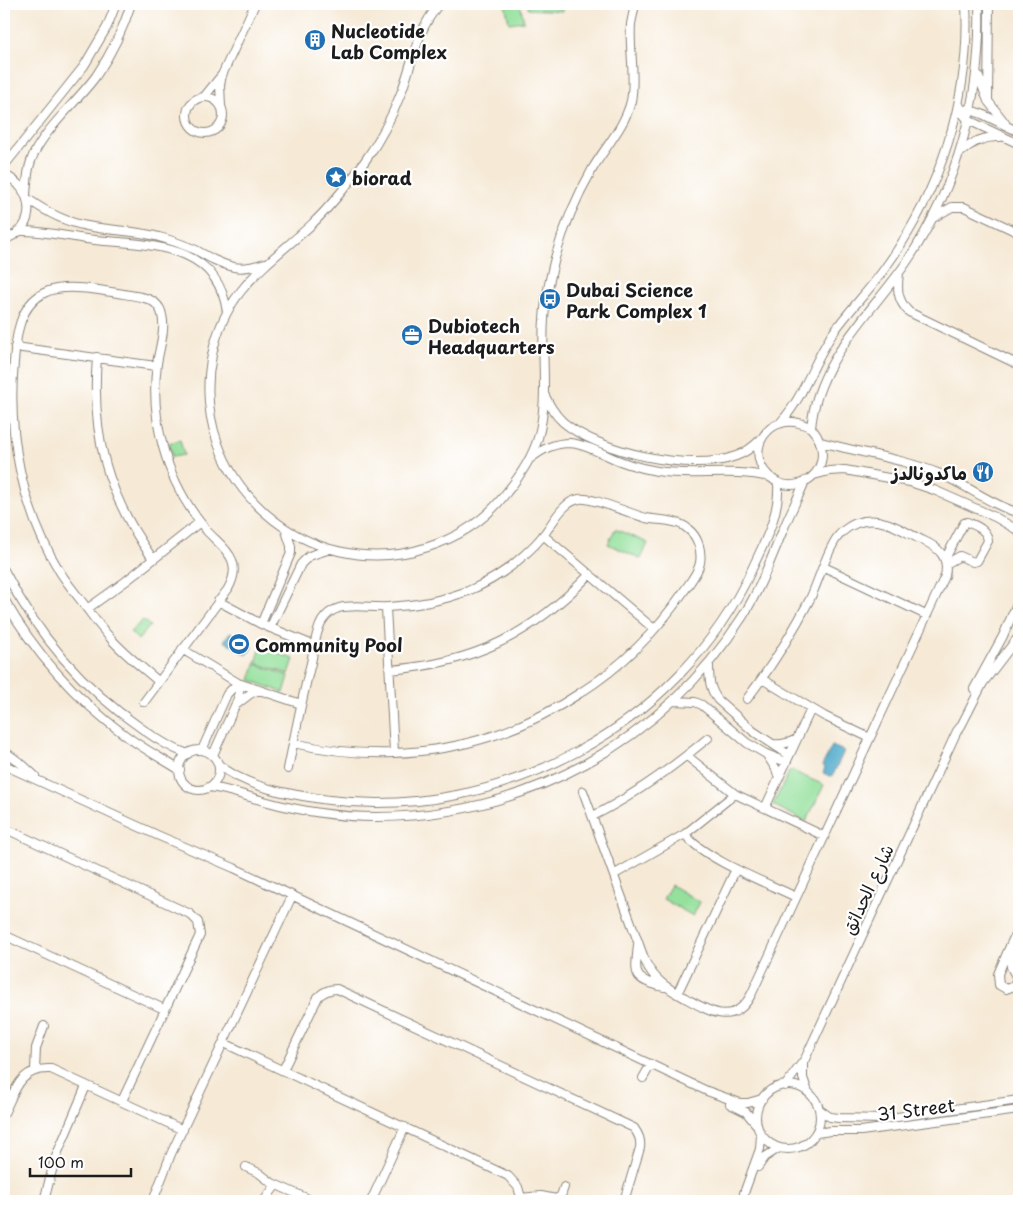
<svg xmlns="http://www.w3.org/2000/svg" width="1023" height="1205" font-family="'Playpen Sans','Playpen Sans Arabic',sans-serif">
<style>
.green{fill:#94e09c;stroke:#587e5c}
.water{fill:#4da8cb;stroke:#346274}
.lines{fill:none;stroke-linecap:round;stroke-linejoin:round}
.minor-casing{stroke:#89837a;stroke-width:10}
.minor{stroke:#fff;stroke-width:8}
.labels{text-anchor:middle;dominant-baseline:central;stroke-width:4.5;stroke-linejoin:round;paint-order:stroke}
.poi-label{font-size:18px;font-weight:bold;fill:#1c1c1c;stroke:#fff;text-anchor:start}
.street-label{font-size:18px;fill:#1c1c1c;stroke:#fff}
</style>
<rect width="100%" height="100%" fill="#fff"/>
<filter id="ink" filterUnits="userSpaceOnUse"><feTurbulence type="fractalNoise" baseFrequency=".02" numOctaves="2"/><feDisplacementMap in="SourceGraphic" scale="10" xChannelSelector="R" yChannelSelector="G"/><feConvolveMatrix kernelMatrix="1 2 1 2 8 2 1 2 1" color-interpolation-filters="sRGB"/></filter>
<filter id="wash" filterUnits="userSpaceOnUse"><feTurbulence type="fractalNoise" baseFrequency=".0096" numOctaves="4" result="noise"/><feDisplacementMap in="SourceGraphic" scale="20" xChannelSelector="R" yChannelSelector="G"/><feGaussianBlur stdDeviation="1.12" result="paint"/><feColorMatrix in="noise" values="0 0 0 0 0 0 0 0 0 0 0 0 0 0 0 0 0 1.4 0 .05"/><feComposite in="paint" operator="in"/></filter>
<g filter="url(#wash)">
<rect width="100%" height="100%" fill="#f6ead7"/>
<path class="green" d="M505 4H520L524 21 509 23Z
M528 4H562V11L528 9Z
M180 440 184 455 172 457 169 443Z
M615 529 648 543 641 559 608 544Z
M143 620 150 626 138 640 130 632Z
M261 647 294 659 289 674 256 663Z
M255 664 289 676 284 693 250 680Z
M790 770 824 785 806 822 773 805Z
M671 885 700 902 693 916 663 899Z"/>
<path class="water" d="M230 632 253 647 247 655 224 641Z
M832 746 844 751 833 775 830 776 823 773 825 768 822 766Z"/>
</g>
<g filter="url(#ink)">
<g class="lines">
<g class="minor-casing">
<path id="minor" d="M439 4C415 34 414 59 401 93 392 117 380 140 365 161 349 183 331 206 311 225 266 266 225 290 212 355 186 480 308 587 428 547 459 537 487 519 507 492 520 476 532 458 538 438 549 400 541 358 544 320 545 299 550 278 555 258 564 226 577 196 593 168 606 146 625 126 631 101 636 76 629 50 631 24 632 18 634 11 635 4
M978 75 988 101 1005 123
M204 97 221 76
M187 115a18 18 0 1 1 36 0a18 18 0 1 1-36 0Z
M988 101 989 4
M959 104 963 114 968 120 1019 144
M221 106 220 85 222 75 255 4
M967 109 982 114 1019 132
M961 152C972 142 984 136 1000 137
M4 166 84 66 107 27 116 4
M4 175C35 187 38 231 4 239
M26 195C27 183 27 172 31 161 40 133 78 101 96 76 111 54 123 30 131 4
M28 199C46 212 65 222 87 226 111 231 136 230 159 237 172 240 184 245 196 250 208 257 220 264 234 267 245 269 255 266 265 263
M933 218 952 207H964L1019 233
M18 231C42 230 63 236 86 239 142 246 217 239 227 312
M899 273C897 289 897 300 909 312L1019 365
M15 347 156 366
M97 357C91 436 107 495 153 559
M544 394C549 404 554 414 563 422 598 452 692 473 736 456 745 453 753 447 761 439
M781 422C805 395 813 362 833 333 849 310 869 291 885 268 940 192 971 98 966 4
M811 428C768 404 739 457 774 480 781 485 791 486 799 484 826 475 828 446 811 428 817 360 870 315 906 263 958 186 982 96 979 4
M821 442C860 453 901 458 940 474 967 485 991 505 1019 513
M531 458C543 449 554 443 570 443 583 444 594 450 606 455 622 463 640 468 657 471 695 477 732 468 769 477
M814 475 829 471 845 470 910 482 934 490 995 517 1019 531
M543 535 654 629
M945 559 964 523 967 522C976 526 987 529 988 541L977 561 973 562 960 556 946 564
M824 567 926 615
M4 570C36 633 83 688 141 728 156 739 170 748 188 754
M4 599C34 652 76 699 125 735 142 748 161 758 180 770
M218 601 261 624 315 646
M386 608 394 752
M87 609 126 581 200 522
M261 624 291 553V546L285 528
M270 628 301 564 309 556 330 549
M182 649 238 683 301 704
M709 663C709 678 709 688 718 700L753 731 789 755
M390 670C475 663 531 635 590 574
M762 679 824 716 870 738
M974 689 1003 636 1019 599
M674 701 695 702 702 705 747 743 766 754 786 762
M144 702 228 589C233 580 236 570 232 560 227 548 215 540 207 531 187 507 171 478 163 447 156 421 153 392 157 364 159 349 166 330 162 315 160 304 151 299 141 297 115 293 66 281 44 293 19 306 16 336 14 362 7 434 22 510 60 572 67 583 75 593 83 603 92 616 102 629 113 641 127 656 143 668 158 681
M237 704 250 694 259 690
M773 744C782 745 789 743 797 739
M202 750 227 694 238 683
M179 770a20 20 0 1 1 40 0a20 20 0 1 1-40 0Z
M4 751 23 765 35 776
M213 755 238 699 240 685
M767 755 776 769 779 778
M687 756 735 794 824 836
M218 764C246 788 293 795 329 800 500 821 679 727 752 569 765 541 780 514 778 483
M4 765 157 835 234 868 707 1091 740 1103H748L762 1099
M288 769C295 734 302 698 311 663 314 649 315 633 322 621 326 615 332 610 339 608 354 604 372 608 388 607 416 606 441 601 468 591 487 583 507 571 523 556 531 549 539 541 545 533 554 521 563 502 579 499 591 496 630 514 646 518 660 521 677 519 688 529 698 537 702 550 700 563 698 573 690 582 684 591 657 631 621 667 580 693 553 711 522 726 492 736 428 757 358 758 293 743
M209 787C228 789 245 796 264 801 300 811 339 817 376 817 525 817 663 742 743 616 760 589 771 559 783 530 790 513 798 498 805 481
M583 791 645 961C654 981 669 989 687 999 711 1012 735 1027 752 993L945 576C949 558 940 548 924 541 906 533 885 517 864 521 853 523 842 530 836 539 825 556 819 580 810 599 792 634 771 667 747 699
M765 808 811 709
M593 816C635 795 672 768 708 738
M4 828 190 914 198 922 200 935 122 1101
M685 834C702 858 767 883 796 897
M615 874 685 834 735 794
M4 935 164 1009
M638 945C635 976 632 979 664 987
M1010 946 1011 967 1017 978 1014 986 1006 989 999 985 998 974Z
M1010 946 1019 927
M677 994 736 869
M224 1043 508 1176 518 1187 522 1201
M803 1063V1078L808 1092
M35 1070 36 1048 44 1026
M283 1070 318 997C324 991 329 989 337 989L634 1128C639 1135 641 1140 640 1148L624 1201
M643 1078 651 1064
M756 1117a32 32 0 1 1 64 0a32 32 0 1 1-64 0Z
M785 1086 805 1059 957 731 961 726 983 683 1019 636
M730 1104 746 1112 756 1124
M820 1110 830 1117 839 1118 883 1119 1019 1100
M4 1113C15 1091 20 1067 51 1069L183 1130
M817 1133 830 1131H861L1019 1110
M246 1167 259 1173 272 1183 313 1201
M758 1167 765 1157 779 1148
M521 1198 541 1196 556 1199 561 1196 564 1187
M44 1201 55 1159 86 1086
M153 1201 171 1154 292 896
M264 1201 276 1185
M371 1201 405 1127
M744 1201V1193L760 1149 761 1134"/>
</g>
<use href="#minor" class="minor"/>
</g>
</g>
<defs>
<g id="building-disc" transform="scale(1.125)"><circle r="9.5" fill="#1f6fb2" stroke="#fff"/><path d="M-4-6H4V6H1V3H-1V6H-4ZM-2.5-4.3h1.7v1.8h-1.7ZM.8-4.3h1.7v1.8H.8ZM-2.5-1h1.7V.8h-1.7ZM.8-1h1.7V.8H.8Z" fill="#fff"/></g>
<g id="sight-disc" transform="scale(1.125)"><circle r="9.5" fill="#1f6fb2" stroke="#fff"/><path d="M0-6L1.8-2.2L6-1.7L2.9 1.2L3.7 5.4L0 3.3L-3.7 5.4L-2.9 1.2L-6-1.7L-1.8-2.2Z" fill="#fff"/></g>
<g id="bus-disc" transform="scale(1.125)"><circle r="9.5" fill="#1f6fb2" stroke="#fff"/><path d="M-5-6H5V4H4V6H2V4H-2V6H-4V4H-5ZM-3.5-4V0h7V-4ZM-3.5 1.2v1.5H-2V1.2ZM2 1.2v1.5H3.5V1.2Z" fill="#fff"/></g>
<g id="office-disc" transform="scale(1.125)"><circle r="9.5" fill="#1f6fb2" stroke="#fff"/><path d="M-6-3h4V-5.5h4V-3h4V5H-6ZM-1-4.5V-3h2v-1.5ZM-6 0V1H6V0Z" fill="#fff"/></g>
<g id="restaurant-disc" transform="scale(1.125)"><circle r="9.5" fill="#1f6fb2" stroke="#fff"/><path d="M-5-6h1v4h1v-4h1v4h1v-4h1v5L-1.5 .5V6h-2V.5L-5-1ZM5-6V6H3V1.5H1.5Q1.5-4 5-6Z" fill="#fff"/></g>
<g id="stadium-disc" transform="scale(1.125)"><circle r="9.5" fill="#1f6fb2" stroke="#fff"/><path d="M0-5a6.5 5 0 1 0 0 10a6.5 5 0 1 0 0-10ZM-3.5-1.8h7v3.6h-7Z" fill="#fff"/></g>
</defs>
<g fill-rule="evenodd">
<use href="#building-disc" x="315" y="40"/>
<use href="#sight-disc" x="336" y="177"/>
<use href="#bus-disc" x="550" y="299"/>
<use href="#office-disc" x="412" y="335"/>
<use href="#restaurant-disc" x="983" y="472"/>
<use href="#stadium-disc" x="239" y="644"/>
</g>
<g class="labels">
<g class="poi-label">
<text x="331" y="30">Nucleotide<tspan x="331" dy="21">Lab Complex</tspan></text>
<text x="352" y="177">biorad</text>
<text x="566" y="289">Dubai Science<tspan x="566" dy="21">Park Complex 1</tspan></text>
<text x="428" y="325">Dubiotech<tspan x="428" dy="21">Headquarters</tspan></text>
<text x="967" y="472" text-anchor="end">ماكدونالدز</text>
<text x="255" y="644">Community Pool</text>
</g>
<g class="street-label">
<text transform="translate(867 889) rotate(-65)">شارع الحدائق</text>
<text transform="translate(916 1109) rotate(-7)">31 Street</text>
</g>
</g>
<rect width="1023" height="1205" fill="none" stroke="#fff" stroke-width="20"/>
<path d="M30 1168v8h101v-8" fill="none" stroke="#1c1c1c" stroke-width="2.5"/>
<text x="38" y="1168" font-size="15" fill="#1c1c1c" stroke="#ffffff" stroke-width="4" paint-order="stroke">100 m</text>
</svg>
